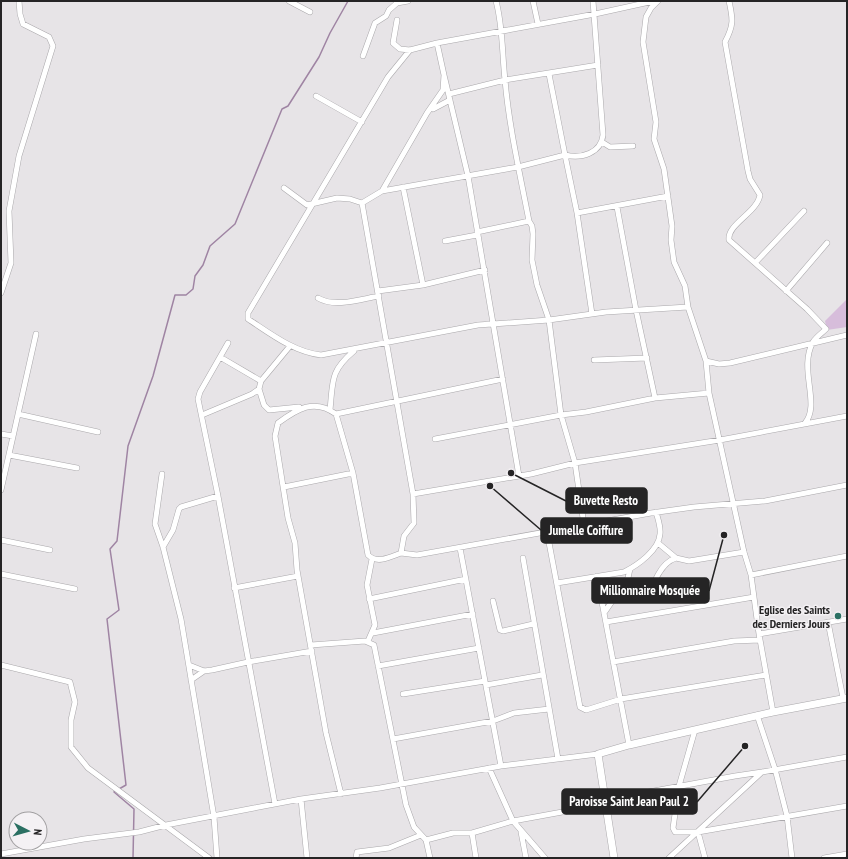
<svg xmlns="http://www.w3.org/2000/svg" width="848" height="859" font-family="'PT Sans Narrow',sans-serif">
<style>
.green{fill:#d7bddb}
.lines{fill:none;stroke-linecap:round;stroke-linejoin:round}
.stream{stroke:#9f84a3;stroke-width:1.5}
.street-casing{stroke:#aaa8ab;stroke-width:6}
.secondary-casing{stroke:#aaa8ab;stroke-width:8}
.street{stroke:#fff;stroke-width:5}
.secondary{stroke:#fff;stroke-width:7}
.poi-dot{fill:#2b7063;stroke:#f4f1f4;stroke-width:1.5}
.labels{text-anchor:middle;dominant-baseline:central;stroke-width:3;stroke-linejoin:round;paint-order:stroke}
.poi-label{font-size:12px;font-weight:bold;fill:#252425;stroke:#f4f1f4;text-anchor:end}
.leader{fill:none;stroke:#252425;stroke-width:1.5}
.callout-dot{fill:#252425;stroke:#f4f1f4;stroke-width:1.5}
.callout{fill:#252425;stroke:#252425;stroke-width:1.5}
.callout-label{font-size:13px;text-anchor:middle;font-weight:bold;fill:#fff}
</style>
<rect width="100%" height="100%" fill="#e7e4e7"/>
<path class="green" d="M847 299V327L827 330 825 321Z"/>
<g class="lines">
<path class="stream" d="M119 789 126 785 107 619 119 610 110 549 117 541 128 446 153 376 175 295H186L193 289 195 276 203 265 210 246 235 224 282 109 288 106 319 57 330 33 348 1
M116 791 114 792 134 809 133 858"/>
<g class="street-casing">
<path id="street" d="M289 1 310 12
M496 1C503 27 502 53 505 80 509 127 520 174 529 221L532 226 533 234 532 260 537 285 549 320 561 415 575 463 584 525
M533 1 538 24
M658 1 651 8 646 17 643 42 656 122 654 139 664 169 672 226 671 240 674 262 685 286 688 307
M729 1C733 19 734 25 725 42L748 171 750 179 760 195C757 213 727 224 729 240L807 309 826 329C822 333 816 337 813 342 798 369 821 404 805 423
M397 20 393 43 400 49 410 50 437 43 595 14 654 1
M410 50 388 77 248 313V319C271 334 294 352 321 355L478 325 549 320 606 312 688 307 706 361 709 393 744 552 751 575 759 634 773 712
M363 56 375 23 386 16 389 10 397 3 408 1
M444 75 468 176 519 476
M449 94 505 80 598 65
M316 96 362 122
M433 109 450 100
M602 142 610 147 633 146
M403 187 423 285
M284 188 307 205 337 198 350 199 362 203
M382 191 427 113 443 90 444 75 437 43
M362 203 382 191 518 167 565 155 549 74
M617 207 636 310 655 398
M577 213 668 196
M477 232 529 221
M445 241 477 235
M755 263 804 211
M378 291 423 285 485 270
M786 291 827 243
M1 293 11 263 9 211 19 156 53 46 49 37 23 24 20 14 19 1
M318 298C335 308 361 299 379 296
M592 314 577 213 565 155C582 159 601 153 603 135L593 1
M228 343 200 392 198 399 218 496 275 804
M220 357 261 381
M594 360 647 358
M706 361 719 364 730 363 847 335
M259 389 264 405 269 410 299 407
M330 410C333 381 330 371 354 351
M18 414 98 432
M336 414 503 379
M202 415 252 394 259 389 261 381 290 346
M1 434 13 436
M435 439 561 415 586 412 655 398 709 393
M9 455 77 468
M162 474 155 524 163 547 181 619 214 817 217 858
M284 487 353 473
M1 490 36 334
M413 494 531 474 575 463 720 440 847 416
M547 532 580 707 586 710 621 699 766 675
M1 540 50 550
M658 543 676 558 689 561 744 552
M163 547 173 530 179 509 181 507 218 496
M460 548 501 766
M401 553 417 555 651 513 694 507 765 501 847 485
M523 558 558 759
M1 574 75 589
M751 575 847 556
M597 576 629 745
M557 583 624 572C638 565 659 550 660 534 661 527 658 519 656 512
M234 588 298 576
M649 598C653 584 660 563 676 558
M369 599 466 579
M493 601 500 630 503 631 533 624
M604 613 628 578 630 569
M606 622 754 597
M828 622 843 698
M373 633 473 614
M759 634 847 619
M368 641 375 625 367 585 372 559
M311 645 365 641 374 645 406 805 414 827 426 840 430 858
M613 662 734 641 760 640
M1 665 70 682 75 702 71 720V747L88 768 209 858
M189 665 204 671 212 670 248 662 312 651
M378 666 479 648
M191 680 204 671
M486 685 542 675
M403 694 485 681
M757 715 775 769 787 816 792 858
M695 730 679 786 673 828 675 832H698L847 806
M393 739 493 721 514 713 549 709
M489 768 513 821 545 858
M341 794 326 733 297 570 295 543 288 518 275 436 278 423C297 409 314 398 336 414L353 473 368 555C377 564 390 557 401 553L404 536 414 523 413 494 362 203
M301 799 307 858
M605 800 735 776 762 772
M521 832 526 858
M698 832 705 858
M472 833 476 858
M426 840 453 833H472L513 821 606 804
M1 854 84 839 139 832 166 825 301 799 380 788 501 766 598 754
M356 858 357 852 389 848 421 835
M669 858 762 772 847 757
M824 858 847 854"/>
</g>
<g class="secondary-casing">
<path id="secondary" d="M614 858 598 754 629 745 773 712 847 698"/>
</g>
<use href="#street" class="street"/>
<use href="#secondary" class="secondary"/>
</g>
<circle class="poi-dot" cx="838" cy="616" r="4"/>
<g class="labels">
<g class="poi-label">
<text x="830" y="609">Eglise des Saints<tspan x="830" dy="14">des Derniers Jours</tspan></text>
</g>
</g>
<path class="leader" d="M511 473L566 501M490 486L541 530M724 535L709 591M745 746L697 802"/>
<g class="callout-dot">
<circle cx="511" cy="473" r="4"/>
<circle cx="490" cy="486" r="4"/>
<circle cx="724" cy="535" r="4"/>
<circle cx="745" cy="746" r="4"/>
</g>
<g class="callout">
<rect x="566" y="488" width="81" height="25" rx="4"/>
<rect x="541" y="518" width="91" height="25" rx="4"/>
<rect x="592" y="578" width="117" height="25" rx="4"/>
<rect x="562" y="789" width="135" height="25" rx="4"/>
</g>
<g class="callout-label">
<text x="606" y="505">Buvette Resto</text>
<text x="586" y="535">Jumelle Coiffure</text>
<text x="650" y="595">Millionnaire Mosquée</text>
<text x="629" y="806">Paroisse Saint Jean Paul 2</text>
</g>
<rect width="848" height="859" fill="none" stroke="#252425" stroke-width="4"/>
<g transform="translate(28 831) rotate(96)"><circle r="19" fill="#f4f1f4" stroke="#a19fa1"/>
<path d="M0-3L7 15L0 10L-7 15Z" fill="#2b7063"/>
<text y="-6" font-size="11" font-weight="bold" text-anchor="middle" fill="#252425">N</text>
</g>
</svg>
